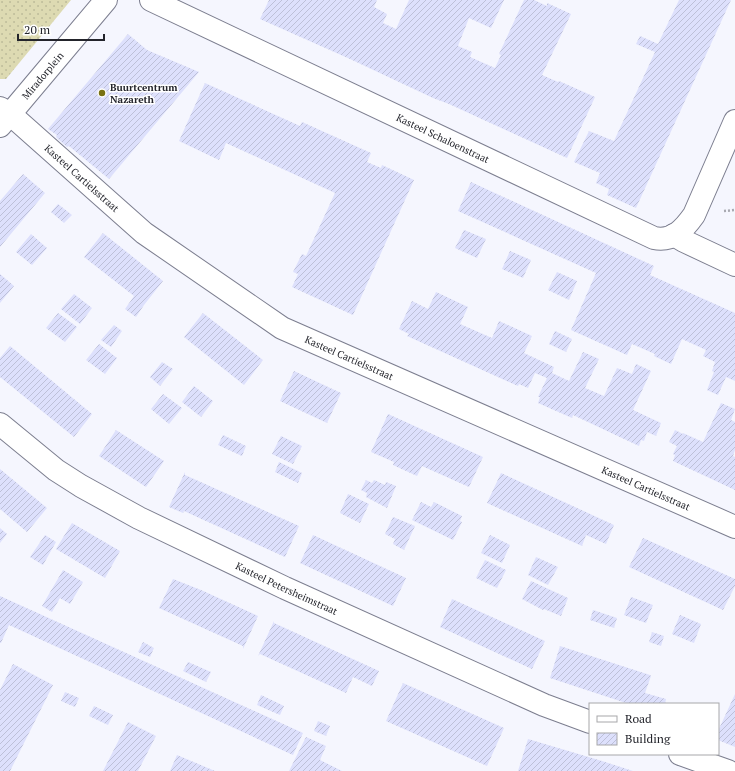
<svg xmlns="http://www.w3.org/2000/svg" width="735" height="771" font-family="'PT Serif',serif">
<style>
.grass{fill:url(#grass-dots)}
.building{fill:url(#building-hatch)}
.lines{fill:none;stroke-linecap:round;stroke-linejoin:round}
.street-casing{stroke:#7c7e8f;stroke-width:24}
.path{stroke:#a8a9b1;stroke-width:2.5;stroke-dasharray:2 2;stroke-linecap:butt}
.street{stroke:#fff;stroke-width:22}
.poi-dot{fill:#797213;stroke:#fff;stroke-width:1.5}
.labels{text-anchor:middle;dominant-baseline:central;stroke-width:3;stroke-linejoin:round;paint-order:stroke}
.street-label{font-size:10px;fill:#23242b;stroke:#fff}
.poi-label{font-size:10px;font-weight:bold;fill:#23242b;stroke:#fff;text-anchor:start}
</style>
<defs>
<pattern id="grass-dots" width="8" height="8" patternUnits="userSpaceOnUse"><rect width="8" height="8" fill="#dddab2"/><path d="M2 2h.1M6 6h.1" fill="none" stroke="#bdbb99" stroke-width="1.8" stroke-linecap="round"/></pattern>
<pattern id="building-hatch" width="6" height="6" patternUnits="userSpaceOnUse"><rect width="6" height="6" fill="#dde0fc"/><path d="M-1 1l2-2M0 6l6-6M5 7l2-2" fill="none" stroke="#bdc0d8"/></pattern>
</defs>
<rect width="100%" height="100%" fill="#f5f6fe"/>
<path class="grass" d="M0 0H71L6 79H0Z"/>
<path class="building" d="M269 0H377L374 7 387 14 383 23 396 29 409 0H504L491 28 469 18 458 46 472 52 470 57 495 68 501 55 499 54 524 0H534L547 6V3L571 14 542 75 558 82 559 81 595 97 567 158 449 104 433 98 350 59 260 19Z
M679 0H731L636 208 607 195 609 189 596 183 600 173 574 162 589 131 614 141 655 52 636 44 640 36 658 44Z
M128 34 147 50 199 72 109 179 69 146 67 147 56 137 57 135 48 129Z
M205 83 300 126 302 122 371 153 367 162 381 168 382 165 414 180 353 315 292 287 298 274 293 272 302 254 306 256 335 193 226 143 219 160 179 141Z
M23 174 45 193 0 247V201Z
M471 182 654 266 650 275 735 313V381L726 377 718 395 707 390 714 372 712 371 715 362 703 356 706 350 682 339 671 364 654 356 655 354 632 344 627 355 571 330 593 280 596 273 458 211Z
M58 204 72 215 64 223 51 212Z
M464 230 486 239 477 258 455 248Z
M103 233 163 281 144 305 136 317 125 309 134 296 84 257Z
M31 234 47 248 32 265 16 252Z
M510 251 531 260 523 278 502 269Z
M557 272 577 281 569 300 548 290Z
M0 274 14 286 0 303Z
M436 292 468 307 460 324 492 338 499 321 532 336 524 353 554 367 552 373 569 381 583 352 599 359 585 388 604 396 617 368 632 374 636 364 651 371 633 410 661 423 656 436 647 432 644 441 641 440 639 446 573 415 572 418 538 403 540 397H538L547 378 535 373 528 388 519 384 518 386 407 336 409 334 399 329 412 301 428 309Z
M74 294 92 308 80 324 61 309Z
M58 313 77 327 65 342 46 328Z
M203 313 263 360 244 385 184 337Z
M114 325 122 331 111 347 101 340Z
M555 331 572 339 566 352 549 344Z
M99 344 117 358 105 374 86 360Z
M10 346 92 414 74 437 0 377V358Z
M162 362 173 369 160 386 150 377Z
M294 371 341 393 327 423 280 401Z
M194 386 213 401 201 417 182 402Z
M163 394 182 408 169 424 151 409Z
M721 403 735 409 731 420 735 422V450L733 456 735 457V490L673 461 675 455 673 454 677 446 669 442 675 430 683 434V433L703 442Z
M388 414 483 457 469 487 422 466 417 476 393 465 394 462 371 452Z
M116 430 164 461 146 487 99 456Z
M223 435 246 446 242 456 218 445Z
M281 436 302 446 293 464 272 454Z
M279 462 302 473 298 483 275 472Z
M0 469 47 508 27 532 0 509Z
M185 472V475L299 526 285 557 184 511 183 513 169 507Z
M501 473 614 525 606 544 586 535 582 546 487 503Z
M366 480 372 483 374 480 385 485 386 482 396 486 387 508 366 497 367 493 361 490Z
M348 494 369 504 360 523 340 513Z
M421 502 431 507 434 502 462 516 460 521 462 522 453 540 412 520Z
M393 517 415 526 404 550 393 544 395 539 385 534Z
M72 523 120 551 105 578 56 549Z
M0 528 7 534 0 543Z
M45 535 56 542 43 565 30 557Z
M313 535 406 578 393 606 300 563Z
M490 535 510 545 502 563 481 553Z
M643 538 735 579V586L723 610 629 567Z
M536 557 558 567 548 585 528 575Z
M485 560 506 570 497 588 476 578Z
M63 570 83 582 70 604 60 598 52 612 42 606Z
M173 579 201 590 258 616 243 649V646L159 608Z
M531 581 568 598 561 616 544 609 543 610 522 599Z
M0 596 303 733 293 755 9 625 1 643H0Z
M631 597 653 605 646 623 624 615Z
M452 599 545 641 532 669 440 627Z
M593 610 617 618 614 628 590 620Z
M680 615 701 624 694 643 672 634Z
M274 621V623L379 671 372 686 353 677 346 693 260 654 258 656Z
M652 632 664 636 661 646 649 642Z
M143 642 154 648 150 657 138 652Z
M560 646 650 675 651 676 645 693 666 699 665 704H629L550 678Z
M188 662 211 672 206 682 183 671Z
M13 664 53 685 10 771H0V690Z
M403 683 504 728 487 766 386 721Z
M65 692 79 698 75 707 61 701Z
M735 694V747L718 740V731Z
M261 695 284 706 280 715 257 705Z
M94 706 113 715 108 725 89 716Z
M318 721 330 726 326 736 314 731Z
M128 722 156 736 138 771H103Z
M306 737 326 746 320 760 342 771H289Z
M528 739 602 761 633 771H518Z
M177 755 215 771H170Z"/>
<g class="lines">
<g class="street-casing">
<g id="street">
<path id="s1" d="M151 0 654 238C673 242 684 229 694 215L735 121"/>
<path id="s2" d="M0 108 10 114 144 233 282 328 735 527"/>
<path id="s3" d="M0 126 106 0"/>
<path d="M674 235 684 241 735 265"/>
<path id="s4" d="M0 424 56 470 81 486 139 518 285 588 544 705 590 722"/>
<path d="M680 754 728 771"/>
</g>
</g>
<path class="path" d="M724 211 735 210"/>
<use href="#street" class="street"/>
</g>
<circle class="poi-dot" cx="102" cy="93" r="4"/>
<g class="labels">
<g class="street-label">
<text stroke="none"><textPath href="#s3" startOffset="66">Miradorplein</textPath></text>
<text stroke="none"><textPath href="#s1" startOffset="323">Kasteel Schaloenstraat</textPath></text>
<text stroke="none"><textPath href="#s2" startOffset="108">Kasteel Cartielsstraat</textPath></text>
<text stroke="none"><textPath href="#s2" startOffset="432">Kasteel Cartielsstraat</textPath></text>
<text stroke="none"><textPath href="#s2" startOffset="756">Kasteel Cartielsstraat</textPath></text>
<text stroke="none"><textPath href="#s4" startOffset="332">Kasteel Petersheimstraat</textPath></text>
</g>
<g class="poi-label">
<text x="110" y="87">Buurtcentrum<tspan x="110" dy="12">Nazareth</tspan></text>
</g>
</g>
<rect x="589" y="703" width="130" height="52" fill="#ffffff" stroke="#a7a7aa"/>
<rect x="597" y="716" width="20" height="6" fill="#ffffff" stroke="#a7a7aa"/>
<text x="625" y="723" font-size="12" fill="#23242b">Road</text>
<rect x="597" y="733" width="20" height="12" fill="url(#building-hatch)" stroke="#a7a7aa"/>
<text x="625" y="743" font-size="12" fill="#23242b">Building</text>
<path d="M18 34v6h86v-6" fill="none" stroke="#23242b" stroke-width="2"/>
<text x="24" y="34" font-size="12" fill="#23242b" stroke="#ffffff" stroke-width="3" paint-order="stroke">20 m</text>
</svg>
